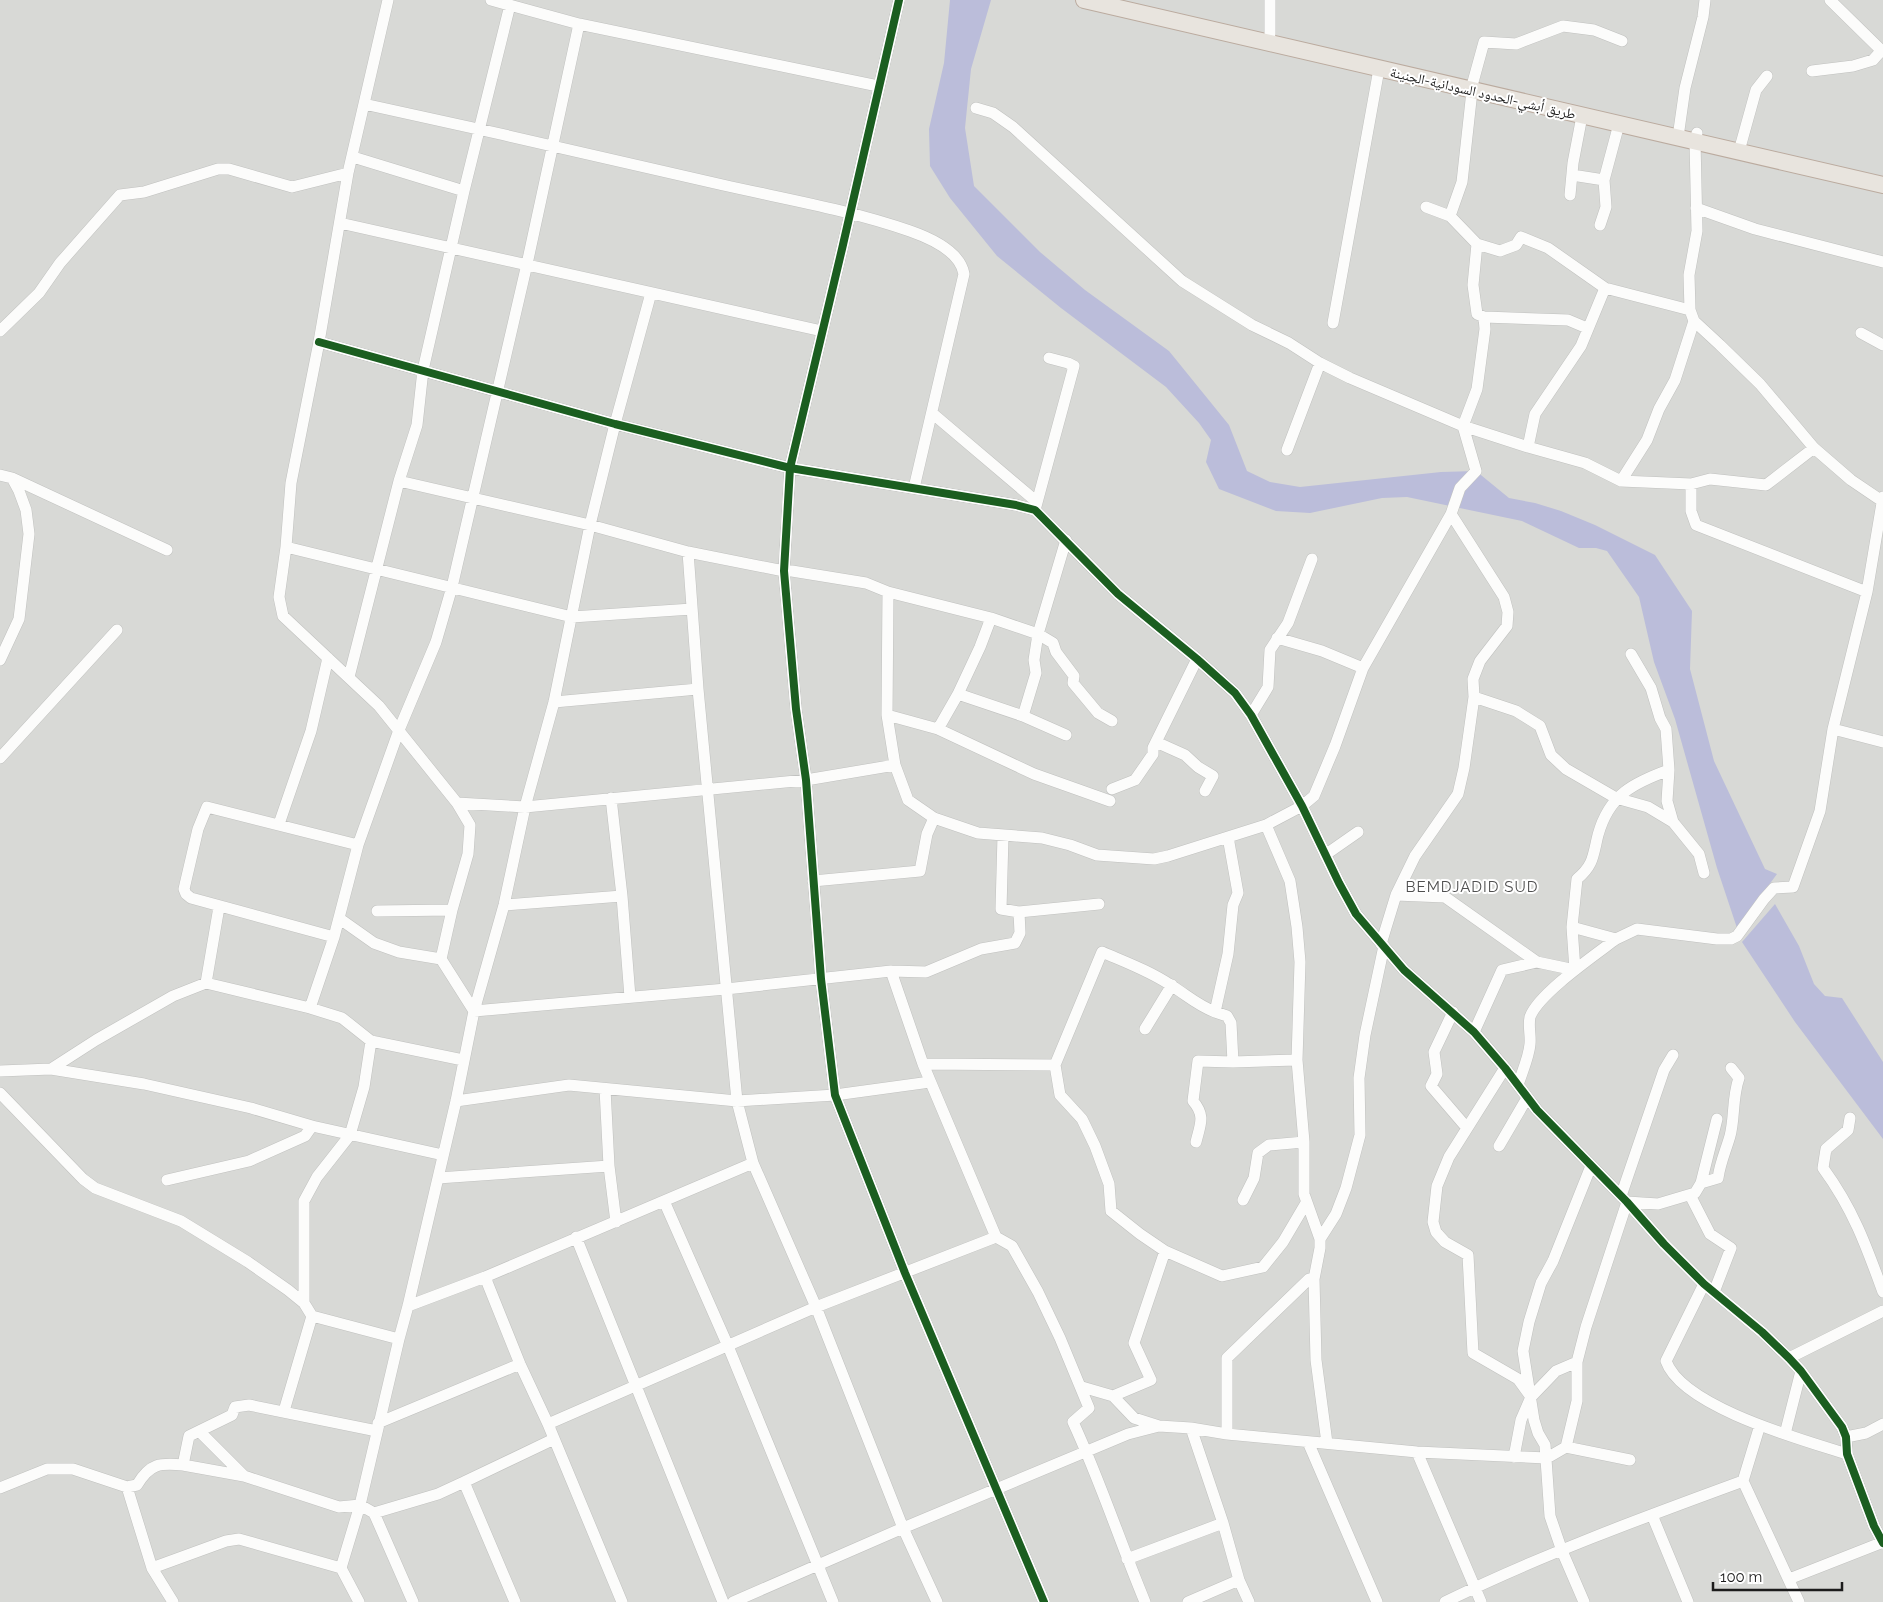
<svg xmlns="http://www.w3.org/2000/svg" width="1883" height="1602" font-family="Raleway,'Noto Naskh Arabic',sans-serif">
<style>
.residential{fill:#d8d9d6}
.water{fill:#bbbdda}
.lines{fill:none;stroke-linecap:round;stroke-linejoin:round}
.minor-casing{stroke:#c0c1bf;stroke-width:12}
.highway-casing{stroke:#bbab9f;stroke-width:18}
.minor{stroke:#fcfcfb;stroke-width:11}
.highway{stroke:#e8e4de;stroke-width:16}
.cycleway-casing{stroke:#fff;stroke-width:11}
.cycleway{stroke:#1b5e20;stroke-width:8}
.labels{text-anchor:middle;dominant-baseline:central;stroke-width:4;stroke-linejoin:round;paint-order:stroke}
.street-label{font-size:14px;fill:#1c1c1c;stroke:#fff}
.neighbourhood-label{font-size:15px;letter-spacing:1px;fill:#4f4f4f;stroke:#fff}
</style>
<rect width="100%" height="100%" fill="#e8eae5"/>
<path class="residential" d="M0 0H1883V1602H0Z"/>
<path class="water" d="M950 0H991L971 69 965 128 974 186 1040 252 1085 290 1169 351 1229 425 1247 471 1270 482 1300 487 1441 472 1476 471 1509 498 1535 503 1561 511 1595 525 1655 555 1692 611 1690 669 1714 761 1765 869 1777 874 1737 928 1717 868 1675 719 1654 662 1639 597 1607 551 1596 548H1579L1522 521 1407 497 1382 498 1310 513 1276 511 1219 489 1206 462 1211 440 1199 423 1166 387 1061 308 997 256 950 198 930 166 929 129 944 63Z
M1775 904 1799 946 1814 984 1825 996 1842 998 1883 1062V1139L1795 1022 1742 942Z"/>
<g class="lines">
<g class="minor-casing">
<path id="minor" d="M388 0 348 173 319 342 291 483 286 547 279 597 283 616 379 706 457 803 470 825 468 854 452 910 441 959
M491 0 579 24 878 86
M899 0 842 249 790 468 784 571 796 709 806 780 821 979 835 1095 905 1273 1044 1602
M1830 0 1883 52
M1270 34V0
M1812 71 1853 66 1873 60 1881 51
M364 104C484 130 603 157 723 185 785 199 850 210 910 231 930 238 960 251 964 274L914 488
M976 108 993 113 1013 127 1182 281 1252 325 1289 343 1320 363 1350 378 1463 426 1528 447 1585 463 1621 481 1691 484 1710 479 1766 485 1814 448
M1678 137 1685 88 1703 17 1705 0
M1741 144 1756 90 1767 76
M353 157 464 191
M1572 175 1604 180
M1570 195 1573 163 1582 116
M1426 207 1450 216
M1696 208 1755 229 1883 262
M340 223 822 331
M1600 225 1606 207 1604 180 1619 124
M1477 244 1500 251 1516 245 1521 237 1548 248 1605 288 1690 310
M1694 321 1720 345 1760 384 1814 448 1851 480 1882 501
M1333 323 1379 69
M1587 328 1568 320 1484 317 1477 314 1473 285 1477 244 1450 216 1462 182 1473 82 1484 42 1516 44 1563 26 1594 30 1622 41
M0 331 39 293 60 263 120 195 144 192 218 169H229L292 187 348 173
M1861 333 1883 345
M319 342 615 424 790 468 1016 505 1035 510 1118 594 1197 659 1235 693 1251 715 1302 806 1339 883 1356 914 1404 970 1474 1032 1505 1068 1537 1110 1627 1202 1664 1244 1704 1284 1762 1332 1789 1358 1801 1371 1842 1427 1846 1437 1847 1454 1874 1526 1883 1543
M932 413 1037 502
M1528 447 1535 414 1581 346 1605 288
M1287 450 1320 363
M0 475 12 478 19 491 26 510 29 534 19 619 0 660
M12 478 167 550
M399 481 590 525 688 552 784 571H792L866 583 888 592 991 618 1038 634 1053 643 1056 652 1074 676 1073 683 1098 713 1112 721
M1621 481 1647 440 1659 409 1675 380 1694 321 1690 310 1689 275 1697 231 1695 141 1697 133
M1691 484V511L1696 525 1867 592
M1035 510 1074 366 1068 363 1049 358
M286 547 572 617 692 609
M688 552 698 689 737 1101 753 1163 816 1307 903 1528 937 1602
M888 592 887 715 895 765 908 800 934 818 978 833 1042 838 1070 845 1097 855 1154 859 1168 856 1266 825 1302 806 1314 796 1335 746 1363 668 1451 514 1460 488 1476 471 1463 426 1477 389 1485 329 1484 317
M991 618 980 647 958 694 1023 716 1066 735
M1277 638 1322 651 1363 668
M1631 654 1651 688 1660 718 1666 729 1669 770 1667 801 1673 822
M349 677 399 481 417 425 423 370 464 191 510 5
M1474 697 1516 711 1540 726 1551 755 1566 769 1616 798 1648 807 1673 822 1699 854 1704 873
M554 702 698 689
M887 715 938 729 1034 774 1110 801
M1251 715 1268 687 1270 650 1288 623 1312 559
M1023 716 1036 673 1034 660 1038 634 1066 540
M938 729 958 694
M1833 729 1883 742
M1156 742 1185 755 1198 767 1213 776 1205 791
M0 758 117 630
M1112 789 1135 780 1153 754V748L1197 659
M611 798 622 896 630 997
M457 803 525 807 806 780 895 765
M279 824 311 731 328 658
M1266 825 1290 881 1297 927 1300 962 1297 1060 1304 1142V1194L1320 1239V1248L1314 1279 1316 1360 1327 1443
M1003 836 1001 909 1019 912 1099 904
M1228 837 1238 893 1233 905 1228 954 1215 1012 1227 1016 1231 1023 1233 1062 1297 1060
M1325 855 1358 832
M813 881 920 871 927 834 934 818
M1396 895 1445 897 1537 962
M504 905 622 896
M377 911 452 910
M340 919 374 943 399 952 441 959 474 1011 726 989 891 971 923 1064 996 1237 1012 1246 1038 1292 1060 1338 1089 1408 1073 1422C1100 1480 1120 1542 1145 1602
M1572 927 1616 939 1637 929 1717 939H1731L1737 936 1764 899 1774 888 1793 887 1820 811 1833 729 1867 592 1883 497
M334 937 191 898 186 894 184 889 198 829 207 807 358 845 399 730 436 642 452 587 527 264 579 24
M1381 944 1396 895 1415 856 1458 794 1464 768 1474 697 1473 679 1480 661 1507 626 1508 612 1504 597 1451 514
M891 971 926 972 981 949 1015 943 1020 933 1019 912
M206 983 219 907
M310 1008 334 937 358 845
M1453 1012 1434 1052 1437 1074 1431 1086 1467 1128
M1145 1029 1172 985
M1474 1032 1502 970 1537 962 1575 970 1572 927 1577 879C1594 865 1593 855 1598 835 1609 795 1633 783 1669 770
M923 1064 1055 1065
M1505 1068 1449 1157 1437 1186 1433 1222 1436 1232 1445 1242 1468 1255 1473 1353 1518 1379 1531 1397 1521 1420 1514 1457
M51 1069 96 1040 173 996 206 983 310 1008 342 1018 371 1041 463 1060
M0 1071 51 1069 144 1084 251 1108 312 1126 443 1155
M1518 1085C1522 1072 1529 1057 1530 1044 1531 1035 1528 1027 1530 1017 1538 994 1595 955 1616 939
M605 1089 609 1166
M0 1093 83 1179 95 1188 181 1221 248 1262 288 1290 304 1303 312 1316 399 1339
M456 1101 569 1085 737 1101 835 1095 930 1082
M1850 1118 1848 1130 1826 1149 1823 1168C1853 1209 1866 1245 1883 1292
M1196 1142C1200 1125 1206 1116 1193 1101L1198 1061 1233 1062
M1499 1146 1527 1098
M438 1178 609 1166 616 1222
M167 1180 249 1161 305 1136 312 1126
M1701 1183 1718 1178C1720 1163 1726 1150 1730 1136 1735 1117 1732 1098 1739 1078L1731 1068
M1690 1195 1710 1234 1731 1248 1714 1292
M1621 1196 1664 1070 1673 1055
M1243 1200 1254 1178 1258 1153 1269 1145 1304 1142
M664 1201 728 1346 833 1602
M576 1237 723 1602
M1320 1239 1336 1214 1346 1188 1360 1135 1359 1078 1365 1035 1384 946
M1165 1251 1222 1276 1263 1267 1283 1242 1306 1203
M485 1277 520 1364 548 1424 622 1602
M1704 1284 1666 1361C1682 1407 1803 1440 1847 1454
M304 1303V1201L317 1177 350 1135 364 1087 371 1041
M408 1306 485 1277 753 1163
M1789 1358 1883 1311
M1082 1387 1113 1396 1134 1418 1159 1426 1191 1428 1227 1434 1417 1452 1547 1458 1566 1447 1577 1401V1362L1586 1327 1627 1202 1658 1204 1695 1193 1701 1183 1717 1119
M1113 1396 1151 1380 1134 1343 1165 1251 1140 1234 1111 1211 1109 1184 1095 1146 1082 1119 1060 1095 1055 1065 1102 952C1125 962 1150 971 1172 986 1188 996 1197 1005 1215 1012
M1531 1397 1556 1371 1577 1362
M284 1411 312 1316
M378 1423 520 1364
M548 1424 816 1307 996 1237
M1760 1425 1743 1481 1799 1602
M1191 1428 1223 1523 1239 1580 1249 1602
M199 1431 244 1476 339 1507 360 1505 374 1513 438 1494 464 1482 515 1602
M1227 1434V1358L1309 1279H1314
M1785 1434 1801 1371
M1846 1437 1866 1433 1883 1424
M1308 1442 1377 1602
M1566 1447 1630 1460
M1417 1452 1481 1602
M183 1465 244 1476
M464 1482 554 1439
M127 1487 152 1568 173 1602
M0 1488 47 1469H73L127 1487 137 1485C150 1463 160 1463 183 1465L189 1436 232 1415 235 1407 249 1405 377 1431
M374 1513 413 1602
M1652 1515 1688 1602
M1127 1559 1223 1523
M152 1568 226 1541 239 1539 341 1568
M1789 1579 1883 1542
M359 1602 341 1568 360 1505 399 1339 408 1306 456 1101 474 1011 504 905 525 807 554 702 590 525 615 424 651 293
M733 1602 903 1528 1128 1434 1159 1426
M1188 1602 1239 1580
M1445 1602C1541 1555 1642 1518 1743 1481
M1584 1602 1562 1551 1550 1516 1545 1445 1538 1433 1534 1420 1523 1351 1529 1322 1541 1283 1553 1261 1591 1166"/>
</g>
<g class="highway-casing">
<path id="highway" d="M1084 0 1883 185"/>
</g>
<use href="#minor" class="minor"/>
<use href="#highway" class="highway"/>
<g class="cycleway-casing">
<path id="cycleway" d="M899 0 842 249 790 468 784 571 796 709 806 780 821 979 835 1095 905 1273 1044 1602
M319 342 615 424 790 468 1016 505 1035 510 1118 594 1197 659 1235 693 1251 715 1302 806 1339 883 1356 914 1404 970 1474 1032 1505 1068 1537 1110 1627 1202 1664 1244 1704 1284 1762 1332 1789 1358 1801 1371 1842 1427 1846 1437 1847 1454 1874 1526 1883 1543"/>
</g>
<use href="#cycleway" class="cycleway"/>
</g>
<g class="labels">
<g class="street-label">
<text transform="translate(1483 93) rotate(13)">طريق أبشي-الحدود السودانية-الجنينة</text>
</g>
<g class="neighbourhood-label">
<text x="1472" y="887">BEMDJADID SUD</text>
</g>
</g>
<path d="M1713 1582v8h129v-8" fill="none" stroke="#1c1c1c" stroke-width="2.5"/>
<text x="1720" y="1582" font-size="15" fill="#1c1c1c" stroke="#ffffff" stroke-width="4" paint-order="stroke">100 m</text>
</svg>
